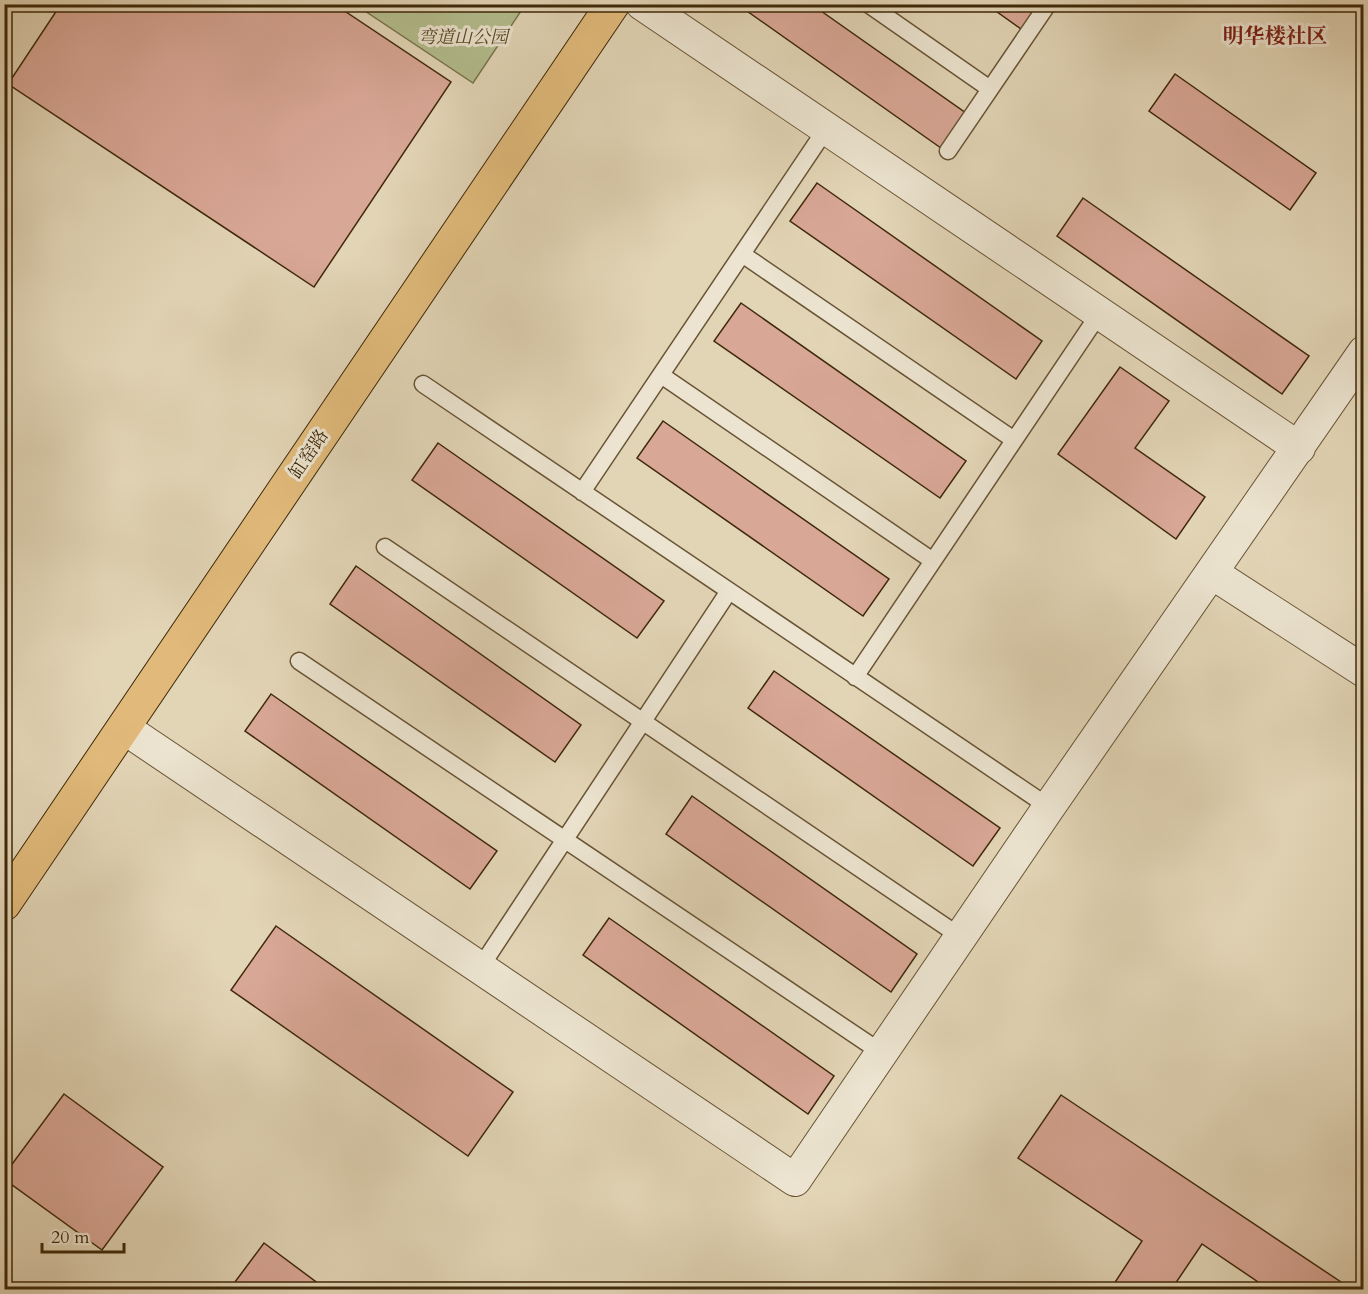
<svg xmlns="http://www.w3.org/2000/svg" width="1368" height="1294" font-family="Cardo,'Noto Serif SC',serif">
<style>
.green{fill:#b3bd8e;stroke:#79734c;stroke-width:1.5}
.building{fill:#d9a796;stroke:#3f2909;stroke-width:1.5}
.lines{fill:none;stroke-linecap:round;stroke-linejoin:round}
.service-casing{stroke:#685434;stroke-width:19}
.minor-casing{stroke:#685434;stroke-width:34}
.primary-casing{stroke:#3f2909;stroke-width:35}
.service{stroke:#ece4d0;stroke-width:16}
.minor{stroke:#ece4d0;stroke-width:32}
.primary{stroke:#e1ba7b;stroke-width:33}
.labels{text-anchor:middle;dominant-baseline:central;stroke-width:6;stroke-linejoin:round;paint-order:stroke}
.park-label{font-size:18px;font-style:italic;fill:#564724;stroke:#ece4d0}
.street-label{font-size:18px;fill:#3f2909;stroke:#ece4d0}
.quarter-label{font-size:21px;font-weight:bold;fill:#7a1f14;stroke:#ece4d0}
</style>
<rect width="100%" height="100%" fill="#e2d5b6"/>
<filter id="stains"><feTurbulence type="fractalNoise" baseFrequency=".00333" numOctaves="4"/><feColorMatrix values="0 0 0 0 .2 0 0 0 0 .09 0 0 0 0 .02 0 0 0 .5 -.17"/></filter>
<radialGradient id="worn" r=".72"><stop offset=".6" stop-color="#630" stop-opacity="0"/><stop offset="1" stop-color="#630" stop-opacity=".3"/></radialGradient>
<path class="green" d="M356 5H525L473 83Z"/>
<path class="building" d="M61 4H334L451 82 314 287 8 84Z
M737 4H811L973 118 948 153Z
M986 4H1048L1028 34Z
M1175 74 1316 173 1290 210 1149 111Z
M817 183 1042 341 1016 379 790 221Z
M1083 198 1309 356 1282 394 1057 236Z
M741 303 966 461 940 498 714 341Z
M1120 367 1169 401 1135 448 1205 497 1176 539 1058 454Z
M663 421 889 579 863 616 637 458Z
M438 443 664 601 637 638 412 480Z
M356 566 581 725 555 762 330 604Z
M774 671 1000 828 973 866 748 708Z
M271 694 497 851 470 889 245 731Z
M692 796 917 954 891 992 666 834Z
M609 918 834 1076 808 1114 583 955Z
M276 926 513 1092 468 1156 231 990Z
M64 1094 163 1167 102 1250 4 1179V1175Z
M1061 1095 1353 1290H1270L1202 1244 1171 1290H1110L1142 1241 1018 1158Z
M264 1243 327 1290H229Z"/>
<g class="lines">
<g class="service-casing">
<path id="service" d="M868 4 990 89
M948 151 1048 4
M742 254 1014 440
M661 375 933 561
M423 384 1049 807
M582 492 826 129
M385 547 961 937
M299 661 882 1053
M855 677 1099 314
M480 968 729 591"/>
</g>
<g class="minor-casing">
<path id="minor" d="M642 4 1299 448
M1212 573 1364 671
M124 728 795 1180 1049 807 1364 352"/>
</g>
<g class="primary-casing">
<path id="primary" d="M4 904 613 4"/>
</g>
<use href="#service" class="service"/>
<use href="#minor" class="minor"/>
<use href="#primary" class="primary"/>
</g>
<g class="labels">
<g class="park-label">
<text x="463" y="37">弯道山公园</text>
</g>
<g class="street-label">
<text transform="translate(309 454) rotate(-56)">缸窑路</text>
</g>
<g class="quarter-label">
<text x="1275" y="36">明华楼社区</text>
</g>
</g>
<rect width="1368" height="1294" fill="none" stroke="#e2d5b6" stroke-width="24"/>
<rect x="6" y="6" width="1356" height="1282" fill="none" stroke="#3f2909" stroke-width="3"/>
<rect x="12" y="12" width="1344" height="1270" fill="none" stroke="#3f2909" stroke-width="1.5"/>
<path d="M42 1243v9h82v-9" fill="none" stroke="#3f2909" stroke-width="3"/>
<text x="51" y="1243" font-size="18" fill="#3f2909" stroke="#ece4d0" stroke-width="4.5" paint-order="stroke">20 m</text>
<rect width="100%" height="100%" filter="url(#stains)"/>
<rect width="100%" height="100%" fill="url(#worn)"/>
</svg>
